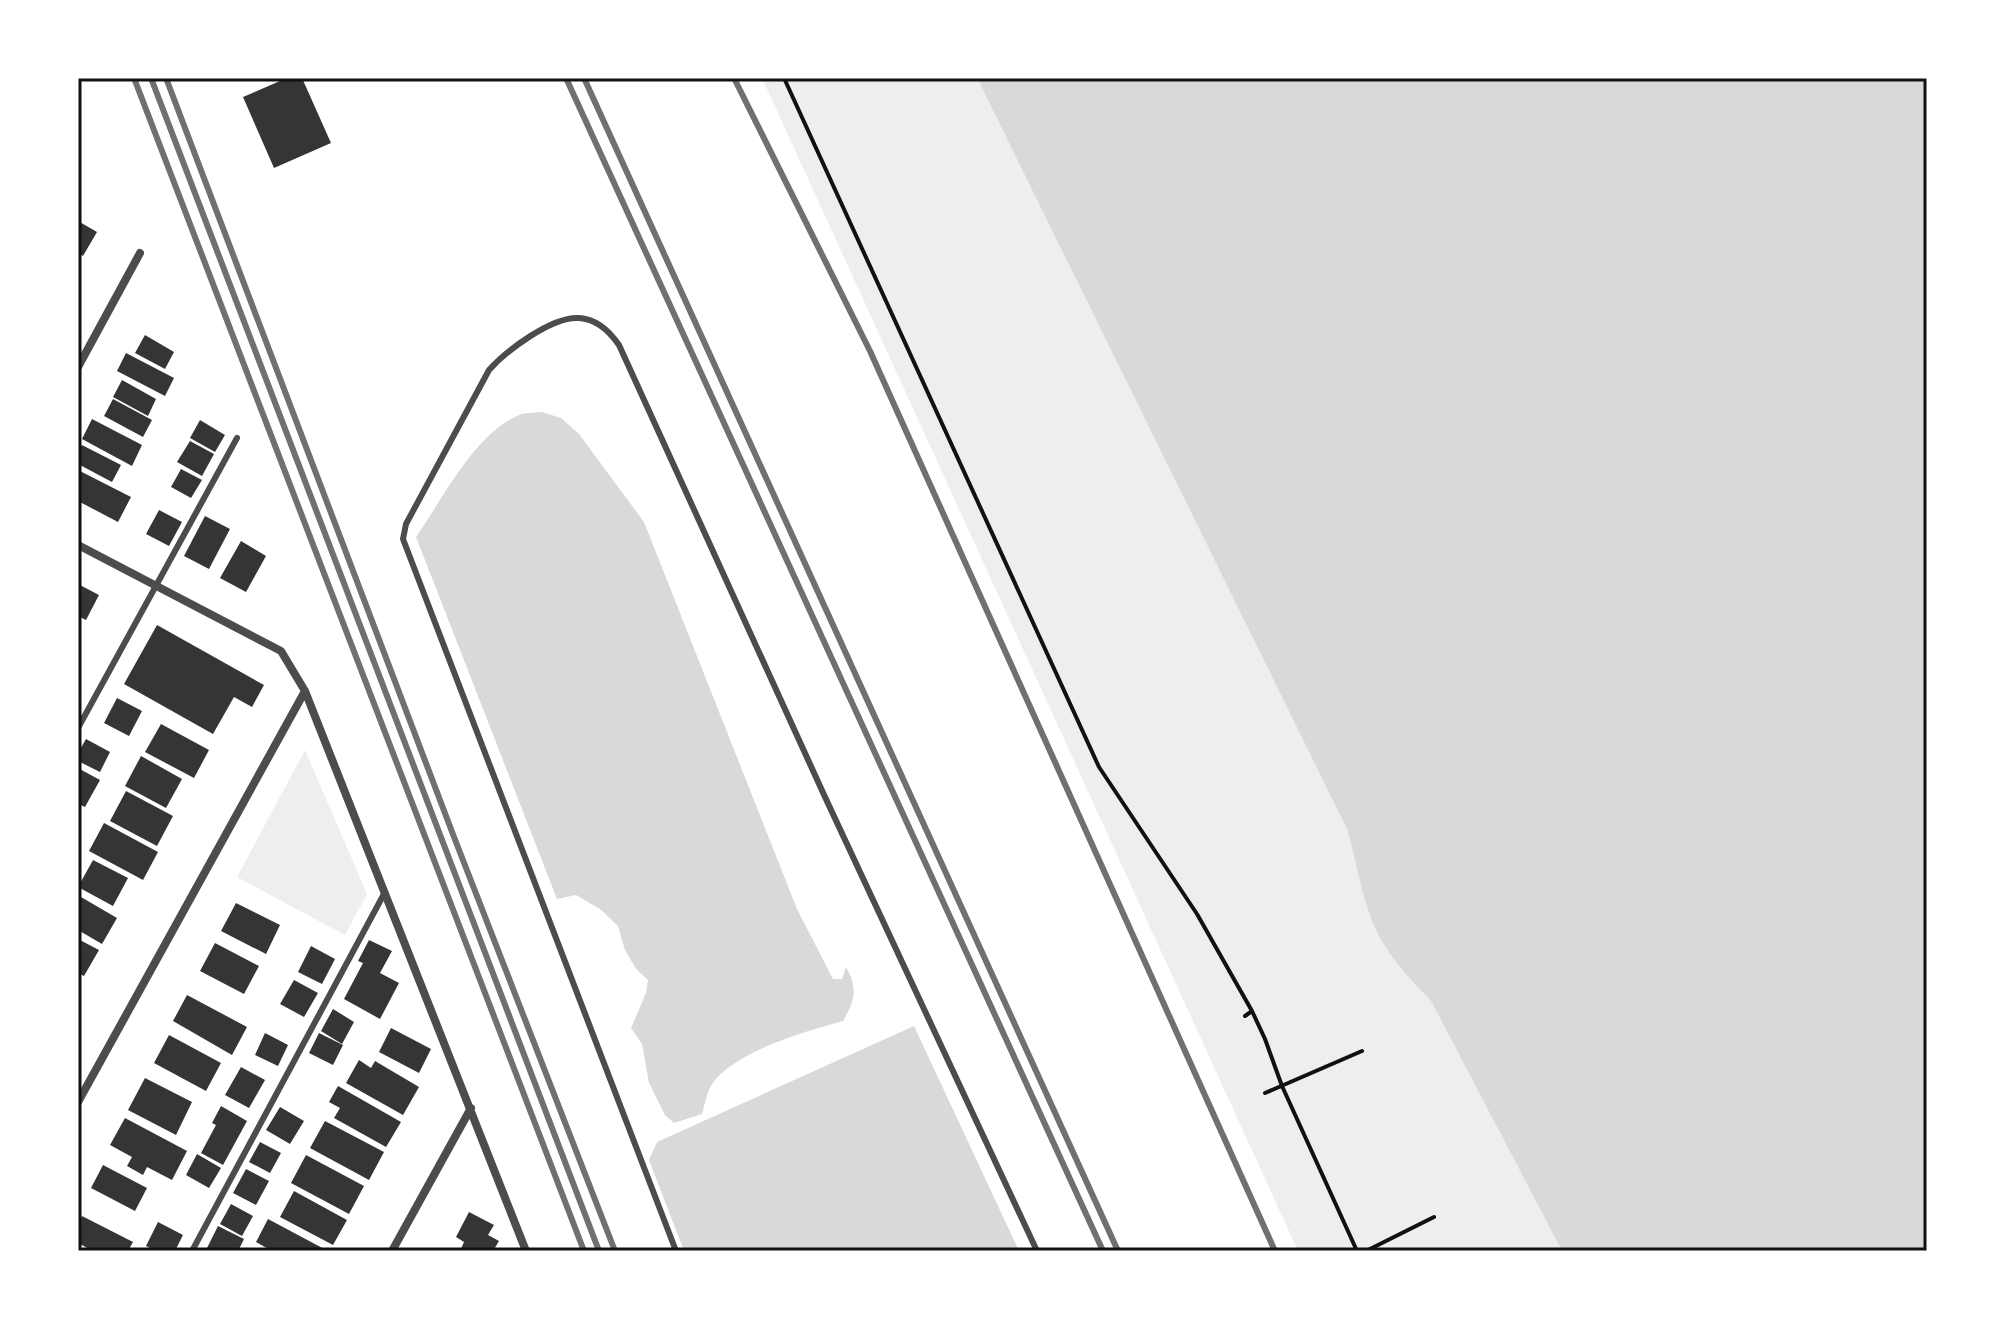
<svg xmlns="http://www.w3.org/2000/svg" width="2005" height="1329" font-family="Helvetica,sans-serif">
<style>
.green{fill:#eee}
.water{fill:#d9d9d9}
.building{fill:#353535}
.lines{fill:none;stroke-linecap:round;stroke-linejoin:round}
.path{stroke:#111;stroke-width:4}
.service{stroke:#4c4c4c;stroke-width:6}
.minor{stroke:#4c4c4c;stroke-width:8}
.rail{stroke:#707070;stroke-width:6}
.neatline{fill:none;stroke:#111;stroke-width:3}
</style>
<rect width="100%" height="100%" fill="#fff"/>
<path class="green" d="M762 78H977L1347 829C1358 866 1363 910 1383 943 1396 965 1414 983 1431 1001L1562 1251H1298Z
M305 750 367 894 345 935 237 877Z"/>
<path class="water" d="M977 78H1927V1251H1562L1431 1001C1414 983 1396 965 1383 943 1363 910 1358 866 1347 829Z
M542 412 561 418 579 434 644 522 797 909 833 979H842L846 967C858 988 855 1001 843 1021 807 1031 735 1051 712 1084 707 1091 705 1104 702 1114L674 1123 665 1115 649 1083 642 1044 631 1028 646 993 648 980 636 969 625 950 618 926 600 909 576 895 557 899 416 537C442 500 474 435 517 416 524 412 534 413 542 412Z
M914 1026 1019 1251H684L649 1160 657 1142Z"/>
<path class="building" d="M287 78H302L331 143 274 168 243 97Z
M78 221 97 232 83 256 78 253Z
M145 335 174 352 165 369 135 353Z
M126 353 174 378 165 396 117 371Z
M122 380 156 399 148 416 113 397Z
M113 399 152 420 143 437 104 416Z
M92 419 142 445 132 466 82 439Z
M200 420 225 435 215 452 190 438Z
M190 441 214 454 202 476 177 462Z
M82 445 121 465 112 482 78 464V452Z
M181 469 202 480 191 498 171 487Z
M78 470 131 497 118 522 78 501Z
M159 510 182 522 169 546 146 534Z
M205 516 230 529 209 569 184 556Z
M241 541 266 556 246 592 220 578Z
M78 584 99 595 86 620 78 616Z
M157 625 264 685 252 707 234 697 213 734 124 684Z
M117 698 142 711 129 736 104 723Z
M161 724 209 750 194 778 145 752Z
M86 739 110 752 100 772 78 761V753Z
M141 756 182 779 166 808 125 786Z
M78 768 100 780 85 807 78 804Z
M126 791 173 816 157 846 110 821Z
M104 823 158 852 143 880 89 851Z
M93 860 128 878 113 906 78 887Z
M81 897 117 918 102 944 78 930V902Z
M236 903 280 925 266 954 221 931Z
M78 939 99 950 84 976 78 973Z
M369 940 392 951 380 973 399 983 380 1019 344 999 363 963 358 961Z
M215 943 259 966 244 994 200 971Z
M311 946 335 959 322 984 298 972Z
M294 980 318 993 304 1017 280 1004Z
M187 995 247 1027 232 1055 173 1021Z
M333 1009 354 1022 342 1044 321 1031Z
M391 1028 431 1049 419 1073 379 1052Z
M265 1033 288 1045 278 1066 255 1055Z
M319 1033 343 1045 333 1065 309 1053Z
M169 1035 221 1063 206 1091 154 1063Z
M359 1060 371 1068 375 1061 419 1087 403 1115 346 1083Z
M241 1067 265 1080 249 1108 225 1095Z
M145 1078 192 1102 176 1135 128 1110Z
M338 1086 401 1122 386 1147 334 1118 340 1108 329 1102Z
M221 1106 247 1121 223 1165 201 1153 216 1125 212 1123Z
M280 1107 304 1121 290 1144 266 1130Z
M125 1118 187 1151 172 1180 147 1167 143 1175 127 1166 132 1157 110 1145Z
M325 1121 384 1152 369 1180 310 1148Z
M260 1142 281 1153 270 1173 249 1162Z
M197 1154 221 1168 209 1188 186 1175Z
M306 1155 364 1186 349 1214 291 1183Z
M103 1165 147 1188 135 1211 91 1188Z
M246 1169 269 1181 256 1205 233 1193Z
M294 1191 347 1220 333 1245 280 1217Z
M231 1204 253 1216 242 1236 220 1224Z
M469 1212 494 1225 488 1235 499 1241 493 1251H460L464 1242 456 1237Z
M82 1216 133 1242 128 1251H93L78 1243V1225Z
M268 1219 328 1251H272L256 1242Z
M158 1222 183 1235 175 1251H156L146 1246Z
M218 1226 244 1239 238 1251H212L207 1248Z"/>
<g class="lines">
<path class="path" d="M784 78 1099 767 1197 914 1252 1011 1265 1039 1282 1086 1357 1251
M1245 1016 1252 1011
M1265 1093 1362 1051
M1366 1251 1434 1217"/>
<path class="service" d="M78 728 237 438
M192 1251 385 892
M676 1251 403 539 406 524 489 370C506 351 552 316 579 318 597 319 610 332 619 345L825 797 1037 1251"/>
<path class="minor" d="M78 367 140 253
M78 545 281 651 305 691 526 1251
M78 1102 305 691
M392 1251 471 1108"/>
<path class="rail" d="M134 78 584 1251
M151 78 599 1251
M166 78 454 837 615 1251
M566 78 1103 1251
M584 78 1118 1251
M734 78 870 351 1275 1251"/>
</g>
<rect width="2005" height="1329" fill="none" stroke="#ffffff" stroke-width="160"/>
<rect x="80" y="80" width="1845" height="1169" class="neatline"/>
</svg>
